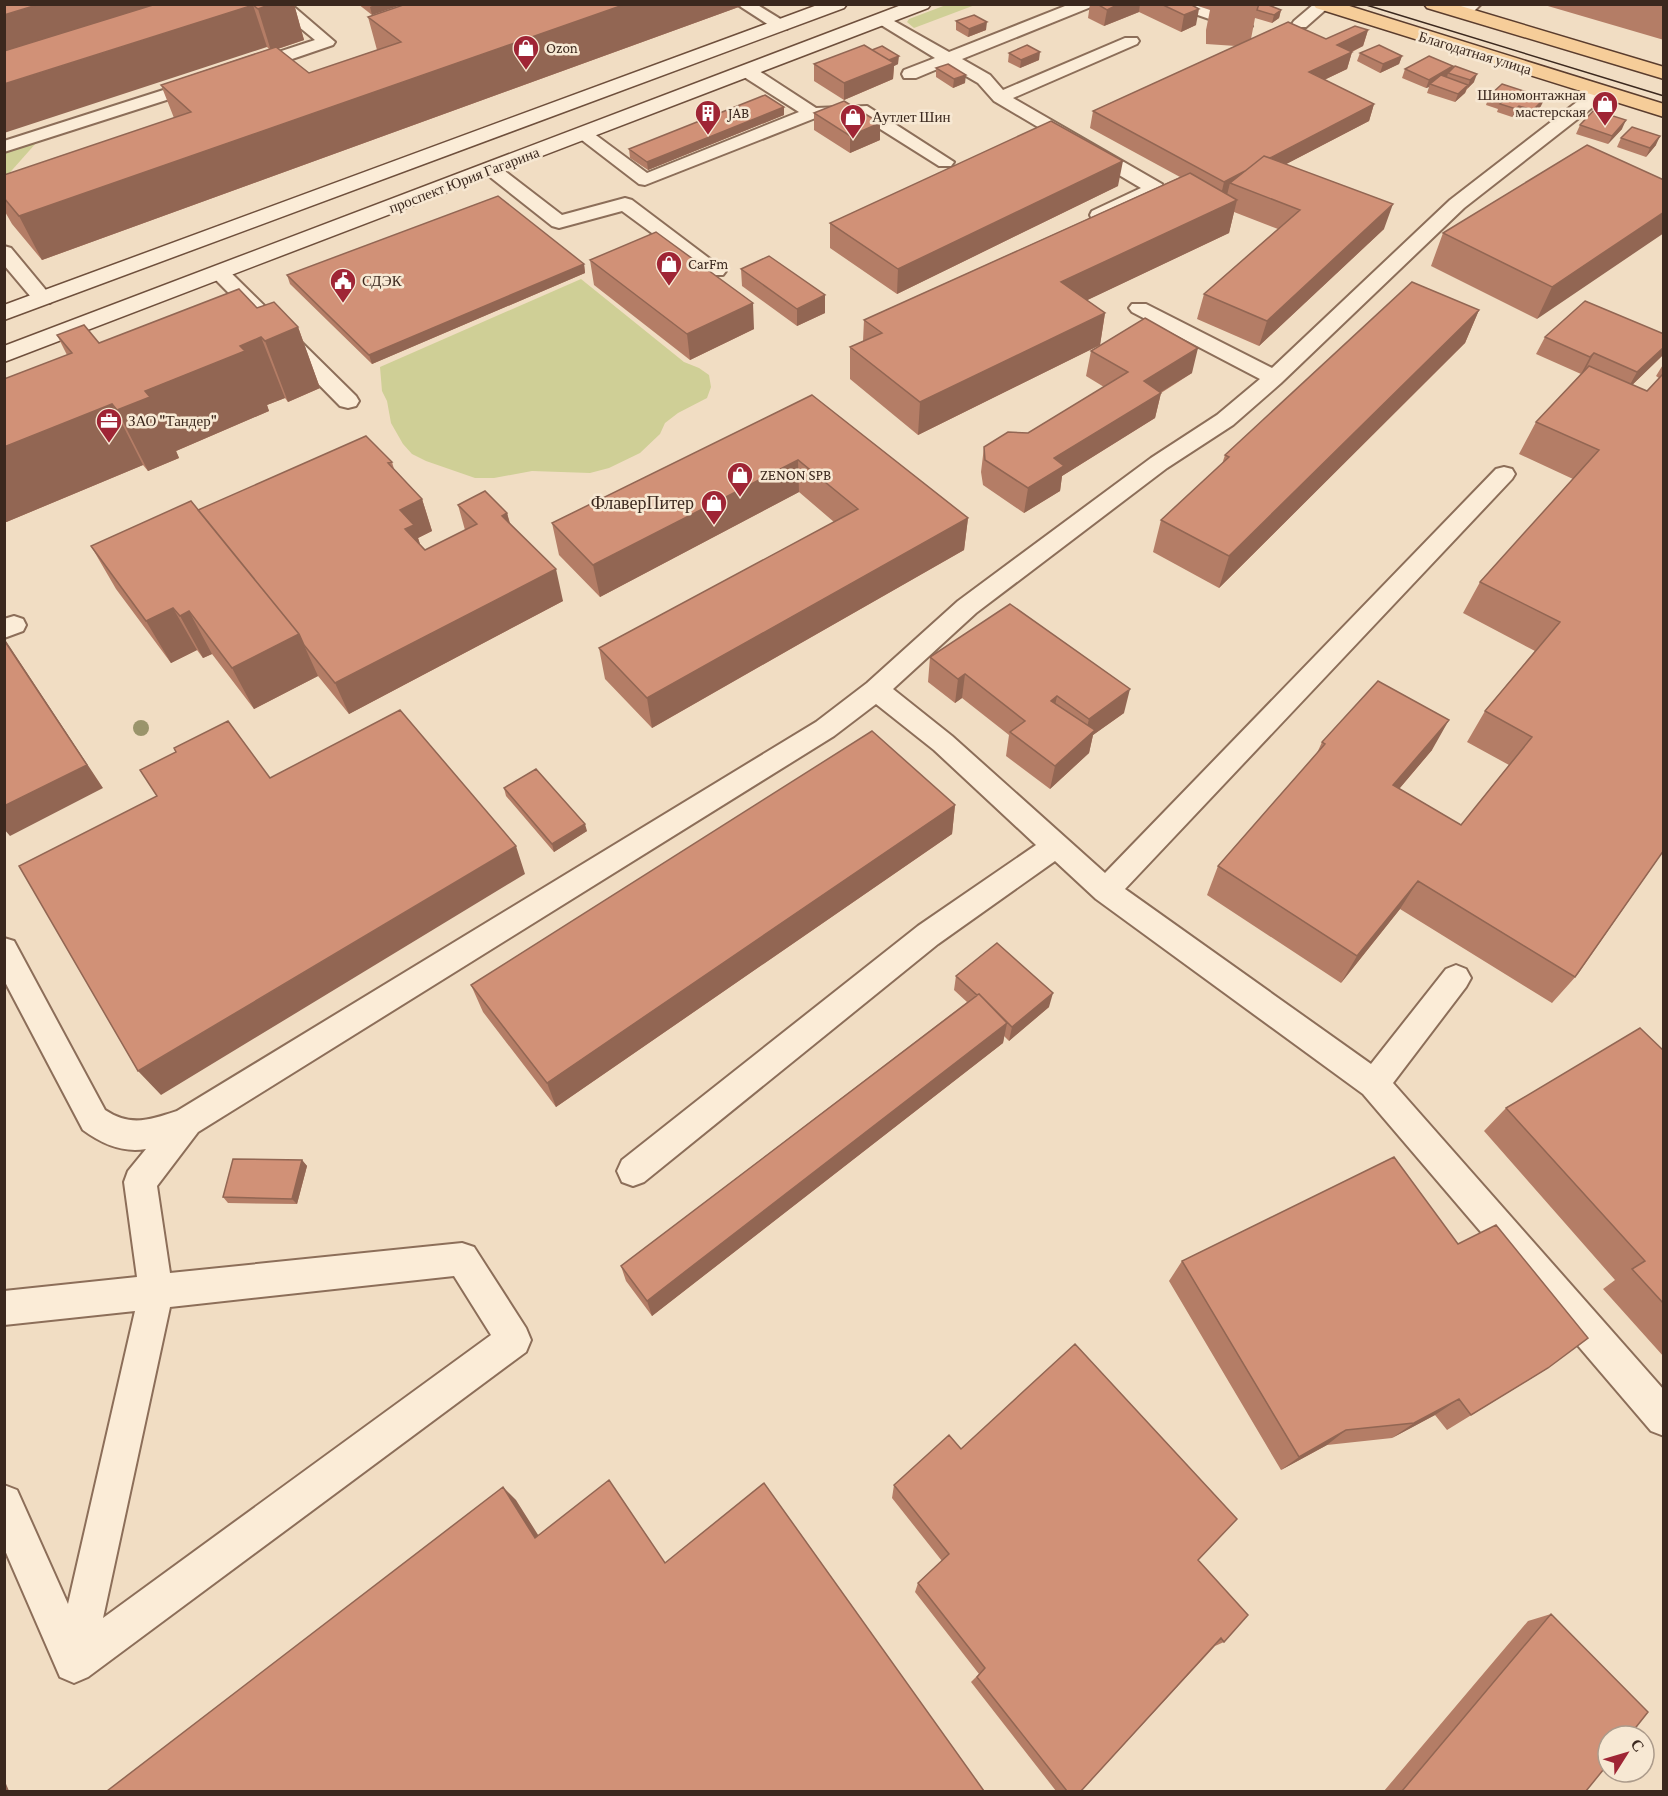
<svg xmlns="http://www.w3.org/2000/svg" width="1668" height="1796" font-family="'Crimson Pro',serif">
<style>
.green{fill:#cfcf96}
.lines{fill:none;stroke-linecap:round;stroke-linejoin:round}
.service-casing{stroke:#8c6e59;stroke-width:4}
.secondary-casing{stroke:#6e4f3c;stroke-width:3}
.primary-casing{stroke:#5a3c2d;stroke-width:3}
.service{fill:#fbecd7;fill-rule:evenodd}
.secondary{fill:#fbecd7;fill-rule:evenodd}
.primary{fill:#f6cd99;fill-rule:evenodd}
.tram{stroke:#3b281e;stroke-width:1.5}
.tree{fill:#9a946b}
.wall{fill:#b47d66}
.shaded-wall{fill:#926653}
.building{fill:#d19177;stroke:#926653;stroke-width:1.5}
.labels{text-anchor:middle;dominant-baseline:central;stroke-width:5;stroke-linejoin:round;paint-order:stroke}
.far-poi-label{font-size:15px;fill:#3b281e;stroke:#f7e8d3;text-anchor:start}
.far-street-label{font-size:15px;fill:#3b281e;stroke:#f7e8d3}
.poi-label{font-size:18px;fill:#3b281e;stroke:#f7e8d3;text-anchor:end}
</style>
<rect width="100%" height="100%" fill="#f1ddc3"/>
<path class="green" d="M946 5H975L914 28 907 22 909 19Z
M37 142 5 178V152Z
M581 279 684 362 699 368 709 375 711 387 707 398 678 413 665 423 660 434 640 453 609 468 590 473 532 471 494 478H475L426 461 412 454 403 444 391 423 387 401 382 391 380 367Z"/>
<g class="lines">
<g class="service-casing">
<path id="service" d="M264 4 293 6 335 42 333 45 257 71H245L243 67 245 63 315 40 281 12Z
M756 4 787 23 789 26 787 29H775L738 5Z
M1070 4H1093L1091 7 962 59 990 75 1003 90 1125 38H1137L1139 41 1137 44 1013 98 1162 184 1164 188 1162 192 1099 221 1092 219 1090 215 1092 211 1141 188 994 101 978 83 947 65 916 78H904L902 74 904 70 935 58 873 20 881 15 887 17 949 52Z
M1173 4H1198L1250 23 1252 26 1244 31 1238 29 1175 7Z
M1314 4 1331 5 1306 27H1294L1292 24 1294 21Z
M1463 4H1481L1469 16 1463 18 1455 13Z
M747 66 753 67 816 108 867 106 954 162 951 166H939L858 115 818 117 645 185 639 184 574 134 577 130H589L647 173 799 112 741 75 739 71Z
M201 78 207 79 209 83 207 87 4 152V141Z
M1601 87 1607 88 1610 92 1607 96 1464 208 1281 383 1233 425 1167 468 976 613 893 689 952 736 1105 873 1496 469 1504 467 1512 469 1515 474 1512 479 1125 889 1371 1064 1446 969 1456 965 1466 969 1471 978 1466 987 1393 1083 1664 1390V1436L1651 1431 1363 1094 1096 899 1055 861 938 944 644 1182 633 1186 622 1182 617 1171 622 1160 918 926 1036 845 934 750 876 704 834 736 198 1132 157 1186 170 1273 462 1243 474 1247 526 1328 531 1340 526 1352 88 1677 74 1683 60 1677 4 1548V1485L17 1490 68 1604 135 1311 4 1325V1291L137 1277 124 1182 128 1171 146 1149C123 1153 102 1144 83 1130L4 980V938L14 941 105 1110C130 1127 150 1120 177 1111L816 722 867 683 958 601 1151 458 1217 415 1260 379 1132 312 1129 308 1132 304H1146L1272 368 1450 200 1595 88ZM454 1276 491 1335 103 1618 170 1307Z
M491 164 497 165 562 215 625 198 632 200 726 271 723 275H709L622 211 559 228 552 226 485 173 482 169 485 165Z
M4 246 11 248 50 295 53 299 50 303H36L4 265Z
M220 267 227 269 356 396 359 401 356 406 348 408 340 406 213 277 210 273 213 269Z
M14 616 23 619 26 625 23 631 4 638V619Z"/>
</g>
<g class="secondary-casing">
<path id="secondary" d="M820 4H847L844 8 4 320V305Z
M904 4H931L928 8 4 362V346Z"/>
</g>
<g class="primary-casing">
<path id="primary" d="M1313 4H1343L1664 104V117L1316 8Z
M1424 4H1454L1664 67V79L1427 8Z"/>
</g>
<use href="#service" class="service"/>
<use href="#secondary" class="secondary"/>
<use href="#primary" class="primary"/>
<path class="tram" d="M1363 4 1664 96"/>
</g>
<circle class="tree" cx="141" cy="728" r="8"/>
<path class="wall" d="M4 4H294L304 40 278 49 309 73 377 50 368 17 406 4H747L42 260 12 224 4 210V175L174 118 161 85 269 49 267 47Z
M358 4H397L398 6 372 15Z
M1090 4H1190L1196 25 1181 32 1139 12 1104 26 1088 18Z
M1198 4H1266L1281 10 1279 18 1272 23 1255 18 1251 39H1326L1368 30 1363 46 1352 52 1347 69 1324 80 1374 104 1369 121 1286 164 1384 229 1259 346 1197 319 1204 294 1278 229 1234 212 1229 233 1087 300 1105 313 1100 345 918 435 850 379V347L863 341 864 320 1180 177 1090 128 1093 111 1236 46 1206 44V30L1210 10 1198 6Z
M1541 4H1664V40Z
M956 21 986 30 968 37 956 30Z
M1009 53 1039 60 1020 68 1008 62Z
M1360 53 1402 56 1399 64 1380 73 1357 61Z
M814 64H898L894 66 893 79 844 100 814 81Z
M1453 66 1452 69 1474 82 1467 89 1465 93 1455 102 1427 93 1429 87 1426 88 1402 78 1405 69Z
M936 68 965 83 953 88 936 77Z
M1489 96 1541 106 1529 119 1515 114 1512 117 1497 112 1498 109 1486 105Z
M784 107V115L648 170 630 158 629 149Z
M814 113 880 123V140L850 153 814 130Z
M1580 125 1622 129 1608 144 1576 134Z
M1621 138 1656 145 1646 157 1617 147Z
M1664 180 1537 319 1431 266 1443 233Z
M1118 186 897 294 830 248V223Z
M590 260 754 329 690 360 594 285Z
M584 264 585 273 372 364 290 284 287 275Z
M741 269 825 313 797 326 742 286Z
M257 308 298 327 320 388 288 402 285 398 267 405 269 411 176 451 179 458 148 471 143 465 4 523V379L67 355 57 335 99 343Z
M1479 310 1465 343 1219 588 1153 552 1161 520 1222 464 1225 455Z
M1545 337 1662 356 1632 385 1647 391 1659 378 1656 376 1664 363V850L1578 974 1552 1003 1400 909 1341 983 1207 895 1218 866 1317 753 1322 742 1432 750 1399 789 1461 825 1509 765 1467 742 1485 711 1535 651 1463 613 1480 582 1573 479 1519 454 1536 422 1585 370 1581 374 1536 354Z
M1091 351 1192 373 1161 393 1155 418 1062 476 1060 491 1024 513 983 485 981 472 984 447 1028 433 1104 387 1086 376Z
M812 395 968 518 964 550 652 728 605 679 599 648 834 522 799 492 600 597 559 555 552 523Z
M392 462 394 469 422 499 432 531 418 538 420 544 425 550 465 530 458 505 507 513 510 523 563 601 349 714 318 676 254 709 212 654 203 658 197 650 171 663 116 589 91 546 198 510Z
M930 657 1124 713 1093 735 1089 753 1050 789 1006 756 1009 735 962 698 955 703 928 682Z
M504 788 587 831 554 852 506 796Z
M955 805 952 834 556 1107 483 1012 471 985Z
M956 976 1049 1007 1009 1041 1004 1036 1003 1043 652 1316 626 1281 621 1266 967 1002 954 990Z
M1664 1051V1357L1603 1289 1615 1280 1484 1131 1506 1108Z
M302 1160 307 1166 297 1204 228 1203 223 1197Z
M1182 1261 1548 1368 1447 1430 1435 1415 1392 1438 1327 1445 1281 1470 1169 1281Z
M961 1449 1198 1560 1224 1642 1215 1646 1081 1791H1056L971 1682 979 1674 915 1592 918 1583 942 1561 892 1498 894 1485Z
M1551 1614 1586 1791H1384L1528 1621Z"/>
<path class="shaded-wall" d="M40 4H171L4 63V15Z
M271 4H294L304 40 271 51 258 9Z
M376 4H397L398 6 372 15 370 7Z
M626 4H747L42 260 19 216Z
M1119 4H1140L1139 12 1104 26 1107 10Z
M253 5 267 47 4 133V84Z
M1199 9 1196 25 1181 32 1184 15Z
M1281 10 1279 18 1272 23 1274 15Z
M987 22 986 30 968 37 969 29Z
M1368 30 1363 46 1332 61 1337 45Z
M1040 52 1039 60 1020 68 1021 60Z
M1352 52 1347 69 1305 89 1309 72Z
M899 56 898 64 894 66 893 79 844 100V83L880 63Z
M1402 56 1399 64 1380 73 1383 64Z
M1453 66 1451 74 1448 73 1447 77 1432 85 1430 84 1429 87 1426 88 1429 80Z
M1477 74 1474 82 1467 89 1470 80Z
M966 75 965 83 953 88 954 79Z
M1468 85 1465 93 1455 102 1458 94Z
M1545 98 1541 106 1529 119 1533 110Z
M1374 104 1369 121 1242 187 1230 183 1227 195 1220 199 1224 182Z
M1519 106 1515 114 1512 117 1516 109Z
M784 107V115L648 170 647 162Z
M1626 120 1622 129 1608 144 1612 136Z
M880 123V140L850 153V136Z
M1660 136 1656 145 1646 157 1650 148Z
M1123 161 1118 186 897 294 898 269Z
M1237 200 1229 233 1056 315 1061 282Z
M1393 204 1384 229 1259 346 1267 321Z
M1664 212V233L1537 319 1552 287Z
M584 264 585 273 372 364 369 355Z
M825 295V313L797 326V309Z
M753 303 754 329 690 360 687 334Z
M1479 310 1465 343 1219 588 1229 556Z
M1105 313 1100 345 918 435 920 402Z
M298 327 320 388 288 402 265 341Z
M261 337 285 398 267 405 269 411 176 451 179 458 148 471 117 410 145 391 240 346Z
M1664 347V353L1662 356 1627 390 1637 372Z
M1198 348 1192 373 1156 395 1161 393 1155 418 1062 476 1060 491 1024 513 1028 488 1054 458 1144 381Z
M1594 353 1585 370 1581 374 1590 357Z
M112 404 143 465 4 523V447Z
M798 460 799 492 600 597 593 565Z
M422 499 432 531 418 538 424 557 416 561 400 510Z
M507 513 515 545 502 516Z
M968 518 964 550 652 728 647 698Z
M556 569 563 601 349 714 335 683Z
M173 608 197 650 171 663 146 621Z
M189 611 212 654 203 658 180 616Z
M299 634 318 676 254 709 232 668Z
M4 638 103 788 10 836 4 829Z
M965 674 962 698 955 703 958 679Z
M1130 689 1124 713 1093 735 1089 753 1050 789 1055 766 1084 739 1089 719Z
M1057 696 1052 720 1051 701Z
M1449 720 1432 750 1377 815 1393 785Z
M955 805 952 834 556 1107 547 1083Z
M585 824 587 831 554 852 552 844Z
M516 846 525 874 161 1095 138 1071Z
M1418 881 1400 909 1341 983 1357 956Z
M1053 993 1049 1007 1009 1041 1012 1027Z
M1007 1023 1003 1043 652 1316 647 1301Z
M302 1160 307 1166 297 1204 292 1199Z
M1459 1399 1435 1415 1392 1438 1414 1423Z
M1346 1430 1327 1445 1281 1470 1299 1457Z
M503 1487 516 1500 547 1549 535 1538Z
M4 1779 9 1791H4Z"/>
<path class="building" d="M4 4H40L4 15Z
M156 4H271L258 9 253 5 4 84V51Z
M406 4H626L19 216 4 198V175L191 112 161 85 276 47 309 73 401 42 368 17Z
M1097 4H1119L1107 10Z
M1161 4H1190L1199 9 1184 15Z
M1259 4H1266L1281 10 1274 15 1257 10Z
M974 15 987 22 969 29 956 21Z
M1288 22 1326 39 1355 26 1368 30 1337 45 1352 52 1309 72 1374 104 1270 158 1264 156 1245 171 1224 182 1093 111Z
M864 45 894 63 844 83 814 64Z
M1027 45 1040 52 1021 60 1009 53Z
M1379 45 1402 56 1383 64 1360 53Z
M882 46 899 56 889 60 872 50Z
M1429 56 1453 66 1429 80 1405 69Z
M948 64 966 75 954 79 936 68Z
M1455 66 1477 74 1470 80 1448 73Z
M1441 75 1468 85 1458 94 1430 84Z
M1502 84 1545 98 1533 110 1519 106 1516 109 1500 104 1503 101 1489 96Z
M765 95 784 107 647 162 629 149Z
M844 101 880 123 850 136 814 113Z
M1594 110 1626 120 1612 136 1580 125Z
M1051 121 1123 161 898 269 830 223Z
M1632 127 1660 136 1650 148 1621 138Z
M1587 145 1664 180V212L1552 287 1443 233Z
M1264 156 1393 204 1267 321 1204 294 1300 210 1230 183Z
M1190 173 1237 200 1061 282 1105 313 920 402 850 347 882 333 864 320Z
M498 196 584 264 369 355 287 275Z
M656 232 753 303 687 334 590 260Z
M769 256 825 295 797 309 741 269Z
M1412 282 1479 310 1229 556 1161 520 1229 457 1225 455Z
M239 289 257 308 274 302 298 327 265 341 261 337 240 346 245 351 145 391 150 397 117 410 112 404 4 447V379L72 353 57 335 84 325 99 343Z
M1585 301 1664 334V347L1637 372 1594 353 1590 357 1545 337Z
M1145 318 1198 348 1144 381 1161 393 1054 458 1064 466 1028 488 985 460 984 447 1008 432 1028 433 1128 372 1091 351Z
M1589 366 1647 391 1662 375H1664V850L1575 977 1418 881 1357 956 1218 866 1325 744 1322 742 1378 681 1449 720 1393 785 1461 825 1532 737 1485 711 1560 622 1480 582 1599 450 1536 422Z
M812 395 968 518 647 698 599 648 858 509 798 460 593 565 552 523Z
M366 436 392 462 388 463 422 499 400 510 414 525 405 529 425 550 477 524 458 505 485 491 507 513 502 516 556 569 335 683 304 645 299 634 198 510Z
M191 501 299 634 232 668 189 611 180 616 173 608 146 621 91 546Z
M1010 604 1130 689 1089 719 1057 696 1051 701 1095 730 1055 766 1010 732 1025 721 965 674 958 679 930 657Z
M4 640 87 765 4 806Z
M400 710 516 846 138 1071 19 866 157 796 140 770 176 752 174 748 228 721 270 778Z
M872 731 955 805 547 1083 471 985Z
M536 769 585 824 552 844 504 788Z
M997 943 1053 993 1012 1027 979 994 977 995 956 976Z
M979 994 1007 1023 647 1301 621 1266Z
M1640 1028 1664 1051V1304L1632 1269 1645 1261 1506 1108Z
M1394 1157 1458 1244 1496 1225 1588 1338 1548 1368 1471 1415 1459 1399 1414 1423 1346 1430 1299 1457 1182 1261Z
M233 1159 302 1160 292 1199 223 1197Z
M1075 1344 1237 1519 1198 1560 1248 1615 1224 1642 1221 1638 1081 1791H1067L977 1677 985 1668 918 1583 949 1554 894 1485 949 1435 961 1449Z
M609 1480 665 1563 764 1483 984 1791H107L503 1487 535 1538Z
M1551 1614 1648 1712 1629 1736H1608V1764L1586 1791H1402Z"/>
<defs>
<g id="shop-pin" transform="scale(1.35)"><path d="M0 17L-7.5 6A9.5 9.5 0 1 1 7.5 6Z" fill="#9f2535" stroke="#f7e8d3"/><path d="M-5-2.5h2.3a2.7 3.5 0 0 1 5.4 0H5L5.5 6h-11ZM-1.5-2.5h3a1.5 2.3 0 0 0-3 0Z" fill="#fff"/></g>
<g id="building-pin" transform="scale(1.35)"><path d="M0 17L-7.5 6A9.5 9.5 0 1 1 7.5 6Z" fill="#9f2535" stroke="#f7e8d3"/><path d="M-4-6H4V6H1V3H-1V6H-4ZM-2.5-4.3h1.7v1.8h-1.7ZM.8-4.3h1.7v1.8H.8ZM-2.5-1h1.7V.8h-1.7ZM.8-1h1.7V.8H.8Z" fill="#fff"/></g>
<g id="civic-pin" transform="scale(1.35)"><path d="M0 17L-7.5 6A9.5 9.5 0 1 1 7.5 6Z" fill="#9f2535" stroke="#f7e8d3"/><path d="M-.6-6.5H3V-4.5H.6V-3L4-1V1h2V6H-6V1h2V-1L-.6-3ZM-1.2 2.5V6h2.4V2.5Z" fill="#fff"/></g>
<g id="office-pin" transform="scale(1.35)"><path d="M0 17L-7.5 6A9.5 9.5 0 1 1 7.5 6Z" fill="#9f2535" stroke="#f7e8d3"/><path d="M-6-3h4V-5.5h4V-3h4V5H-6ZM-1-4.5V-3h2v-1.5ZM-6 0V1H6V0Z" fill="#fff"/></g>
</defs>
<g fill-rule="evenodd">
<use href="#shop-pin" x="526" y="48"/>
<use href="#shop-pin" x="1605" y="104"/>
<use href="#building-pin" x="708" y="113"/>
<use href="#shop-pin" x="853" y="117"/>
<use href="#shop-pin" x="669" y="264"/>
<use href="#civic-pin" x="343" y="281"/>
<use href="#office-pin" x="109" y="421"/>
<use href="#shop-pin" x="740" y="475"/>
<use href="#shop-pin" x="714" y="503"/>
</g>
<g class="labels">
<g class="far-poi-label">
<text x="546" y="48">Ozon</text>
<text x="1586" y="95" text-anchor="end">Шиномонтажная<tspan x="1586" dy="17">мастерская</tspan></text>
<text x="728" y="113">JAB</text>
<text x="872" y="117">Аутлет Шин</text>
<text x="688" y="264">CarFm</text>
<text x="362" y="281">СДЭК</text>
<text x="128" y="421">ЗАО "Тандер"</text>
<text x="760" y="475">ZENON SPB</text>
</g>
<g class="far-street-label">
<text transform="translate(1475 53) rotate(17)">Благодатная улица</text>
<text transform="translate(464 180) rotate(-21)">проспект Юрия Гагарина</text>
</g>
<g class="poi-label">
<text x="694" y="503">ФлаверПитер</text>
</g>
</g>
<rect width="1668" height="1796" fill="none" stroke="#3b281e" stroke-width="12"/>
<g transform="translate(1626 1754) rotate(53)"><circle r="28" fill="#f7e8d3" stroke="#ac9b8b" stroke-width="1.5"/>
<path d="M0-4.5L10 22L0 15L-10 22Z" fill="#9f2535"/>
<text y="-9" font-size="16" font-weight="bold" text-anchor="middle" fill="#3b281e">С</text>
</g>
</svg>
